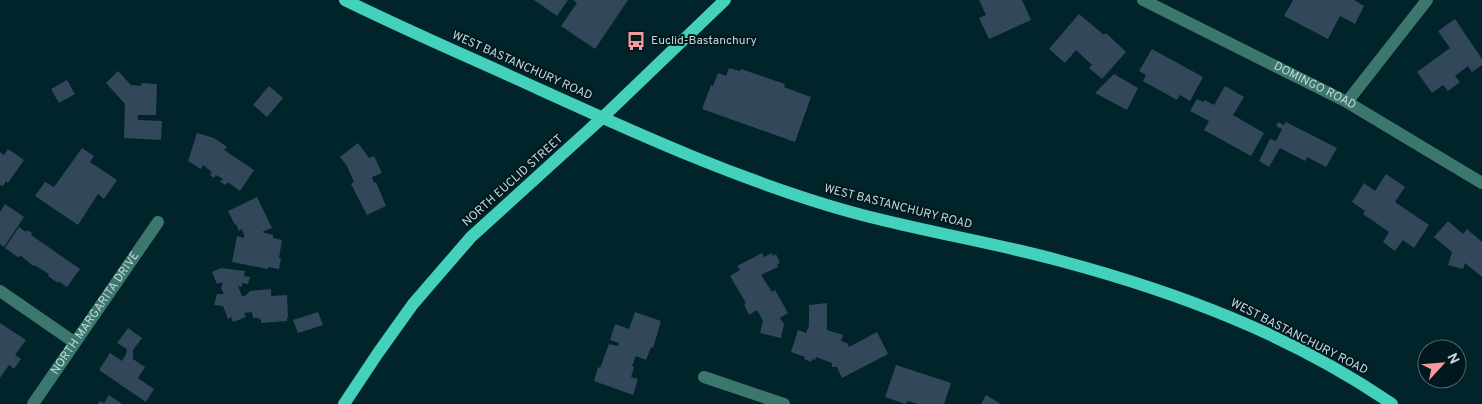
<svg xmlns="http://www.w3.org/2000/svg" width="1482" height="404" font-family="Overpass,sans-serif">
<style>
.building{fill:#33475a}
.lines{fill:none;stroke-linecap:round;stroke-linejoin:round}
.minor{stroke:#3b776c;stroke-width:12}
.major{stroke:#43d1bb;stroke-width:12}
.labels{text-anchor:middle;dominant-baseline:central;stroke-width:4;stroke-linejoin:round;paint-order:stroke}
.poi-label{font-size:12px;fill:#c5d7db;stroke:#01191e;text-anchor:start}
.street-label{font-size:12px;fill:#c5d7db;stroke:#01191e}
</style>
<rect width="100%" height="100%" fill="#01232a"/>
<path class="building" d="M534 0H568L557 16Z
M573 0H628L595 49 561 26 577 3Z
M979 0H1022L1031 20 989 39 979 18 986 15Z
M1293 0H1354L1364 6 1355 24 1340 16 1328 39 1284 16Z
M1079 14 1104 35 1106 33 1126 52 1102 79 1089 68 1092 65 1076 50 1065 63 1049 49Z
M1455 19 1482 59V65L1472 72 1468 66 1455 76 1460 82 1448 91 1443 85 1432 93 1417 72 1450 48 1438 31Z
M1152 49 1203 77 1190 101 1180 95 1177 100 1143 81 1146 75 1139 71Z
M729 68 740 71 741 69 785 84 784 87 811 97 795 142 702 109 711 85 713 86 718 73 726 76Z
M118 71 131 85 141 86 142 83 157 84 156 115H138V120L162 121 161 140 124 138 125 104 106 83Z
M1114 74 1138 88 1127 110 1095 93Z
M67 80 75 94 59 103 51 89Z
M269 86 283 98 267 117 253 105Z
M1225 86 1244 97 1233 115 1264 133 1251 156 1204 130 1209 121 1190 111 1197 99 1203 102 1205 100 1214 105Z
M1278 122 1284 125 1286 122 1337 148 1326 167 1307 157 1305 161 1280 148 1269 167 1259 161 1270 139 1276 141 1282 129 1276 126Z
M197 133 214 138 227 147 224 150 254 170 240 191 228 182 226 185 220 182 223 179 216 175 214 178 210 175 212 172 203 165 201 169 188 161Z
M358 143 369 158 374 156 382 173 372 177 374 183 376 182 386 206 367 215 351 184 354 182 347 166 340 157Z
M82 148 94 156 90 162 117 180 104 199 98 194 78 225 35 196 45 182 54 187Z
M8 149 24 160 8 183 6 181 3 186 0 185V152L4 155Z
M1386 174 1405 187 1395 202 1429 225 1414 248 1403 240 1395 251 1383 242 1389 232 1363 214 1365 211 1352 202 1364 183 1375 191Z
M257 197 272 228 262 232 273 235V238L282 240 279 258H281L279 269 268 267V269L232 262 237 236 244 238V235L242 229 239 231 236 224 235 225 228 211Z
M5 204 24 217 4 247 0 244V212Z
M1448 221 1463 234 1467 229 1482 242V277L1465 263 1463 269 1448 265 1452 252 1434 237Z
M19 227 26 232 27 230 32 233 31 235 80 269 67 287 58 281V283L48 276 49 274 34 265 33 266 20 255 19 258 5 248Z
M762 253 764 257 772 253 773 256 776 254 780 263 777 264 778 267 761 275 772 292 775 290 788 313 780 318 784 324 781 338 760 333 763 321 757 310 749 315 744 304 746 303 730 276 740 270 737 266Z
M221 268 245 271 244 276 250 277 248 284 242 283V287L238 286 242 296H245L250 291 271 289V296L287 295 288 317H287V321L261 323V319L259 320V318H253L252 312 244 313 246 317 233 322 231 317 228 319 223 306 214 305 217 294H224L221 288 223 282 217 284 212 272Z
M827 303V330L843 335 841 341 847 343 849 347 877 332 888 354 842 378 837 367H832V363L816 357 815 360 812 359 811 362 804 359 805 357 791 352 798 330 806 333 809 326V305Z
M318 312 323 325 298 333 293 320Z
M635 312 661 321 653 348 651 347 646 360 636 356 632 366 634 367 631 377 638 379 633 395 594 381 598 367 600 368 609 344 618 346 619 343 610 340 615 324 629 329Z
M0 323 26 340 15 355 21 359 14 369 9 365 0 378Z
M128 328 142 338 133 350V359L145 367 138 378 154 389 146 402 99 370 110 353 122 361 126 354 127 349 117 343Z
M896 365 951 383 944 404H918L908 401 905 404 885 397Z
M109 395 122 404H98L100 401 104 403Z
M986 395 1001 404H981Z"/>
<g class="lines">
<g class="minor">
<path id="s1" d="M1143 0 1347 102 1482 183"/>
<path d="M1347 102 1427 0"/>
<path d="M0 291 74 342"/>
<path d="M704 377 784 404"/>
<path id="s2" d="M33 404 158 222"/>
</g>
<path class="major" d="M345 0C410 32 476 60 541 90 642 136 744 182 851 212 920 231 992 242 1061 261 1177 292 1292 335 1392 404
M344 404 378 353 413 304 471 237 602 118 725 0"/>
</g>
<defs>
<g id="bus-bare" transform="scale(1.5)"><path d="M-5-6H5V4H4V6H2V4H-2V6H-4V4H-5ZM-3.5-4V0h7V-4ZM-3.5 1.2v1.5H-2V1.2ZM2 1.2v1.5H3.5V1.2Z" fill="#f59b9d" stroke="#01191e" stroke-width="2.5" paint-order="stroke"/></g>
</defs>
<g fill-rule="evenodd">
<use href="#bus-bare" x="636" y="41"/>
</g>
<g class="labels">
<g class="poi-label">
<text x="651" y="41">Euclid-Bastanchury</text>
</g>
<g class="street-label">
<text transform="translate(522 66) rotate(24)">WEST BASTANCHURY ROAD</text>
<text stroke="none"><textPath href="#s1" startOffset="192">DOMINGO ROAD</textPath></text>
<text transform="translate(513 181) rotate(-42)">NORTH EUCLID STREET</text>
<text transform="translate(898 207) rotate(14)">WEST BASTANCHURY ROAD</text>
<text stroke="none"><textPath href="#s2" startOffset="110">NORTH MARGARITA DRIVE</textPath></text>
<text transform="translate(1299 337) rotate(27)">WEST BASTANCHURY ROAD</text>
</g>
</g>
<g transform="translate(1442 364) rotate(64)"><circle r="24" fill="#01191e" stroke="#4f656a"/>
<path d="M0-4L9 19L0 12L-9 19Z" fill="#f59b9d"/>
<text y="-8" font-size="14" font-weight="bold" text-anchor="middle" fill="#c5d7db">N</text>
</g>
</svg>
